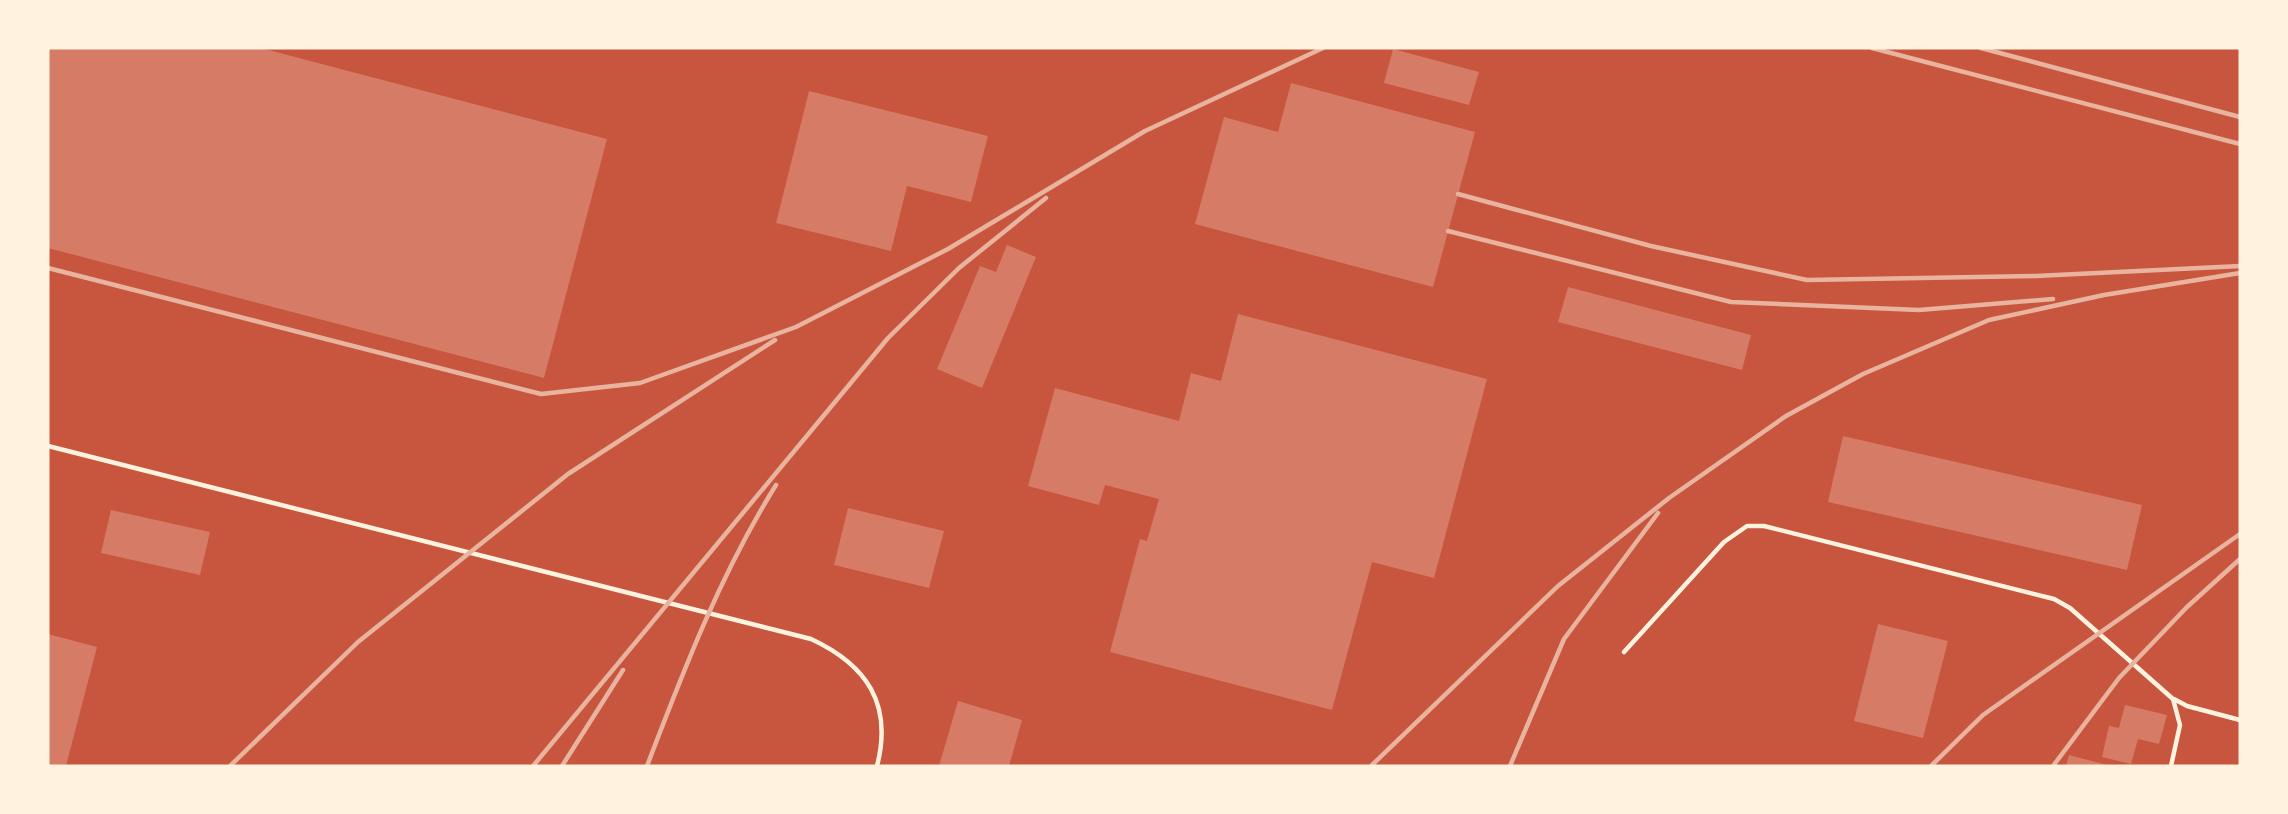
<svg xmlns="http://www.w3.org/2000/svg" width="2288" height="814" font-family="Bitter,serif">
<style>
.building{fill:#d67c66}
.lines{fill:none;stroke-linecap:round;stroke-linejoin:round}
.service{stroke:#fff3e0;stroke-width:4.5}
.rail{stroke:#e9b49f;stroke-width:4.5}
</style>
<rect width="100%" height="100%" fill="#c8553d"/>
<path class="building" d="M48 48H261L607 139 544 378 48 248Z
M1393 49 1479 72 1469 105 1384 83Z
M1291 83 1475 132 1433 287 1195 224 1224 117 1278 132Z
M809 91 988 136 971 202 907 186 891 251 776 223Z
M1007 245 1036 257 982 388 937 369 980 266 996 272Z
M1568 287 1751 335 1742 370 1558 322Z
M1238 314 1487 379 1434 578 1372 562 1332 710 1110 652 1140 539 1147 541 1159 499 1105 485 1099 505 1028 486 1055 388 1179 421 1191 373 1221 381Z
M1843 436 2142 505 2127 570 1828 502Z
M848 508 944 531 929 588 834 565Z
M111 510 210 532 200 575 101 553Z
M1878 624 1948 641 1923 738 1854 721Z
M48 634 97 647 66 766H48Z
M958 701 1022 720 1009 766H939Z
M2125 705 2167 715 2159 744 2138 739 2131 764 2102 757 2109 726 2119 728Z
M2069 755 2107 765V766H2066Z"/>
<g class="lines">
<path class="service" d="M48 446 811 639C867 665 893 704 877 766
M1624 652 1724 542 1747 526H1764L2054 599 2070 608 2173 699 2180 725 2171 766
M2174 699 2187 706 2240 720"/>
<path class="rail" d="M1872 48 2240 144
M1981 48 2240 117
M1458 194 1651 246 1807 280 2036 276 2240 266
M1448 231 1731 302 1919 310 2053 299
M48 268 541 394 640 383 796 327 948 249 1145 131 1323 48
M230 766 358 642 568 474 775 340
M533 766 888 338 959 268 1046 198
M562 766 623 670
M647 766C684 669 721 573 776 485
M1371 766 1558 586 1669 498 1786 416 1863 374 1989 320 2104 295 2240 273
M1510 766 1564 639 1658 513
M1931 766 1983 715 2240 534
M2053 766 2119 678 2187 607 2240 559"/>
</g>
<rect width="2288" height="814" fill="none" stroke="#fff3e0" stroke-width="99"/>
</svg>
